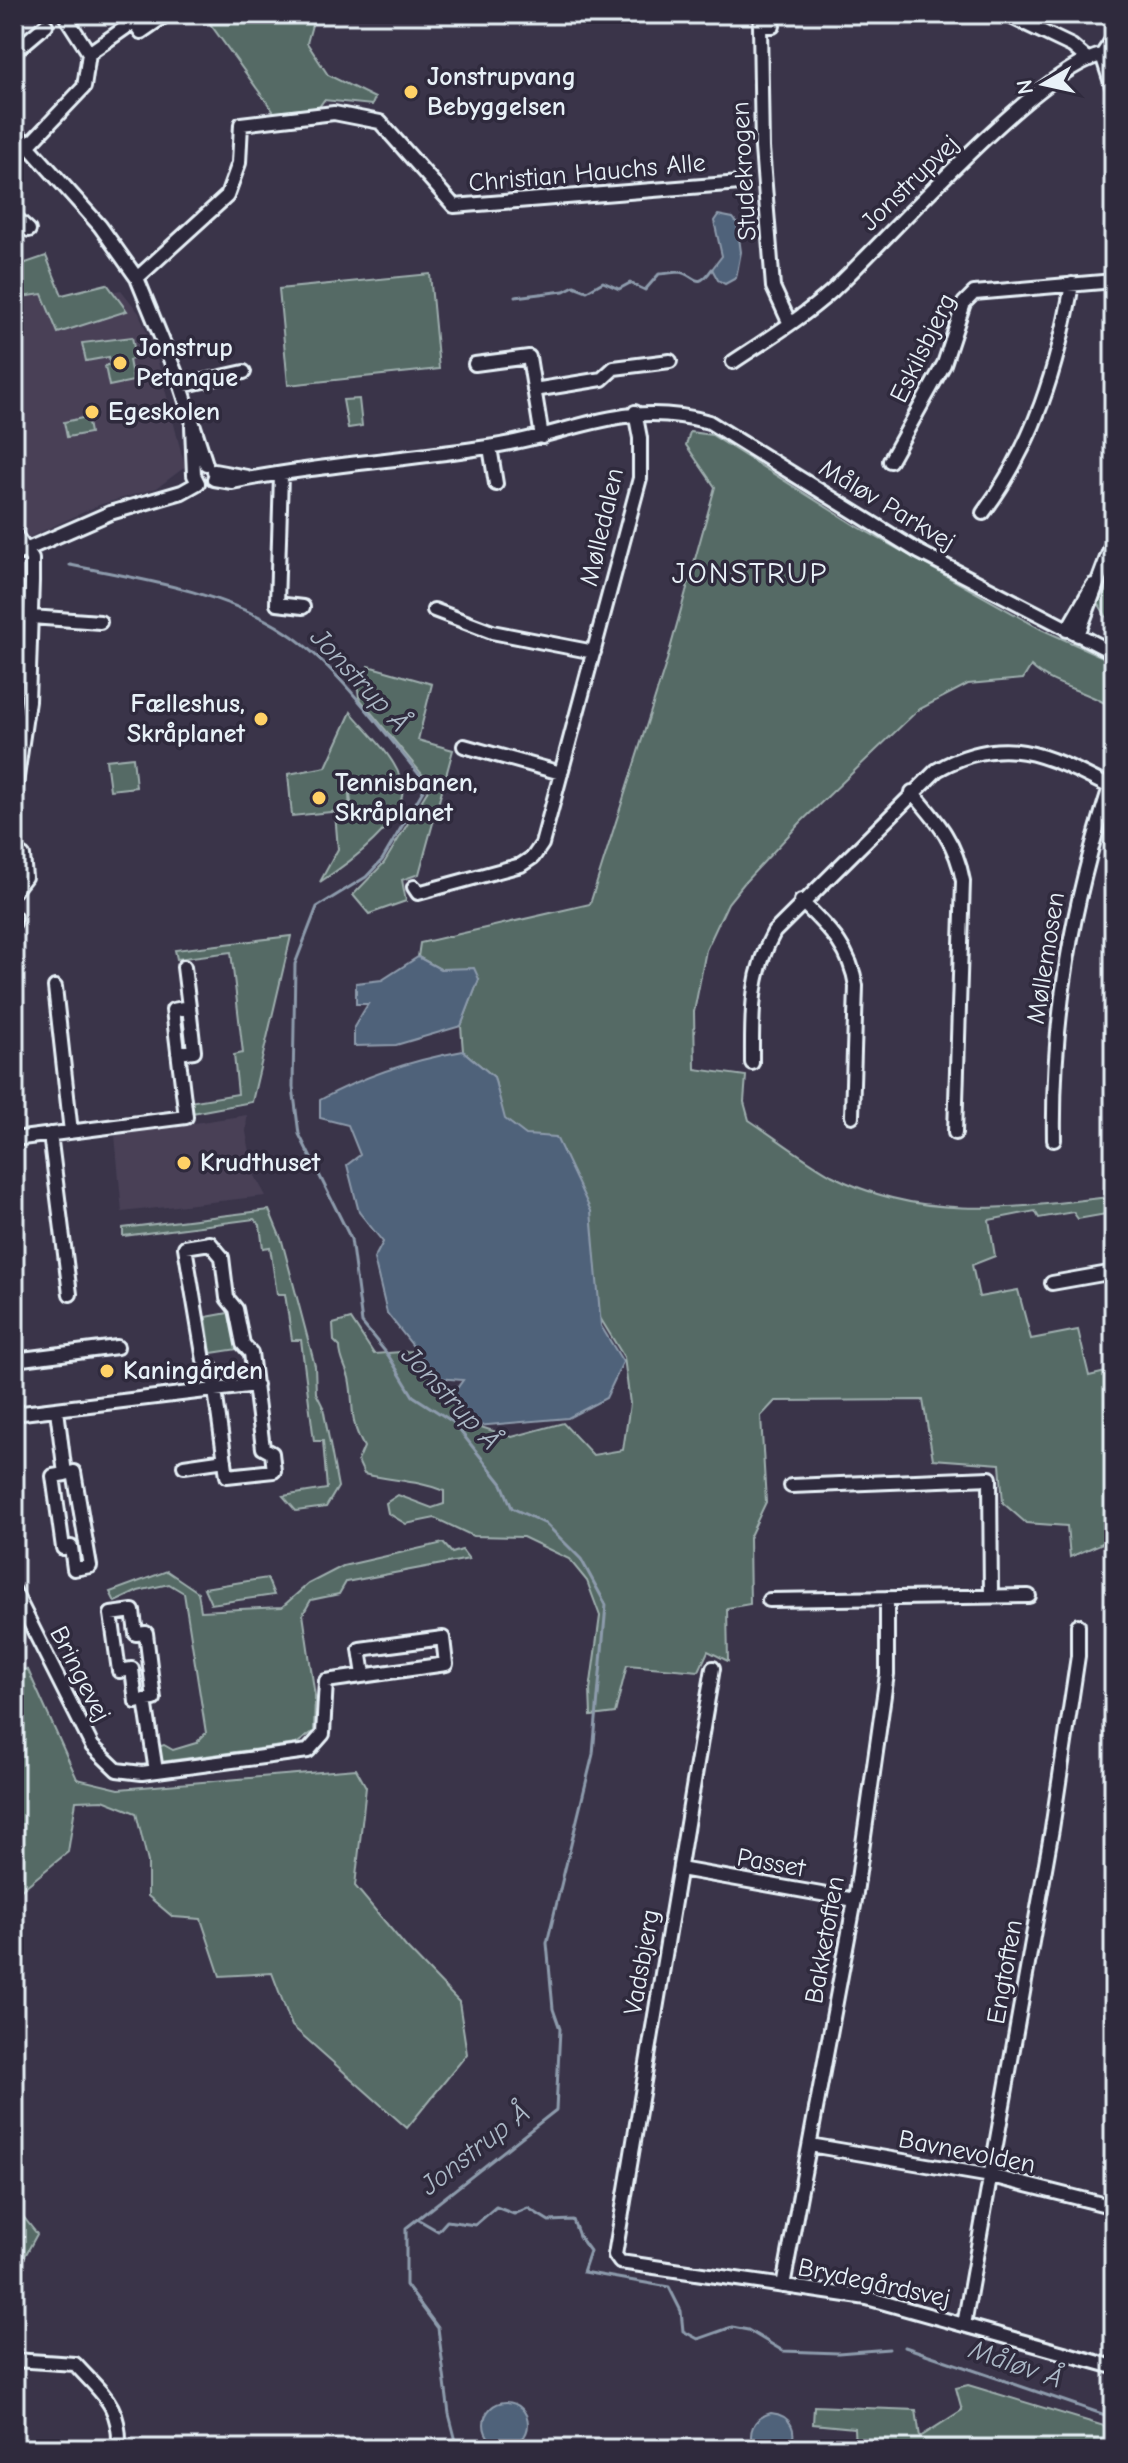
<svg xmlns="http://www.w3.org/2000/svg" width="1128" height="2463" font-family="'Comic Neue',sans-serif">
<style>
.built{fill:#484057}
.green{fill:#556b65;stroke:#9eaeae;stroke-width:2}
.water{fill:#50627a;stroke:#8d9bac;stroke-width:2}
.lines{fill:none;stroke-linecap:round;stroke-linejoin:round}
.stream{stroke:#8d9bac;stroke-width:3}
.minor-casing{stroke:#e8f1f8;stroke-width:18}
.minor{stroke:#2f2a3d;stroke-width:12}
.poi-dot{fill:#ffd166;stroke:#2f2a3d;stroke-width:3}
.labels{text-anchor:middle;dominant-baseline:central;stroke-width:7;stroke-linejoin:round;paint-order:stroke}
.poi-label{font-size:26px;font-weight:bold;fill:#e8f1f8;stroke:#2f2a3d;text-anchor:start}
.street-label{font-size:26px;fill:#e8f1f8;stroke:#2f2a3d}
.water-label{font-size:28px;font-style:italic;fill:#abb8c6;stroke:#2f2a3d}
.quarter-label{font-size:30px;letter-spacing:2px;fill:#e8f1f8;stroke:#2f2a3d}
</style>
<rect width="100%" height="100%" fill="#3a3449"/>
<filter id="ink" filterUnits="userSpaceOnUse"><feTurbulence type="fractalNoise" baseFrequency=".0125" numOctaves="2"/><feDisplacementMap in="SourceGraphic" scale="16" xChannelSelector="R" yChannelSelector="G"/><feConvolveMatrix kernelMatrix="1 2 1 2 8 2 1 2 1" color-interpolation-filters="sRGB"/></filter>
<g filter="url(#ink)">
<path class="built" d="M14 274 60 302 121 290 139 313 157 358 185 467 157 488 99 505 28 538 14 511Z
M247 1115 246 1132 255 1176 266 1196 122 1212 115 1135Z"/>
<path class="green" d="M203 14H315L307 43 328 75 375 98 372 105 324 100 319 107 276 115Z
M46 256 62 295 107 284 127 311 58 333 42 294 14 298V267Z
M430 274 439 369 288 385 279 289Z
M132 337 136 358 129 360 133 381 109 386 105 366 110 364 109 357 86 361 82 343Z
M359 399 362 426 348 428 343 400Z
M87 417 90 433 67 437 64 422Z
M690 432 712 435 853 524 1041 629 1114 662V709C1089 690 1054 688 1031 666L1023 679 968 684 918 710 801 822 745 882 728 903 706 950 694 1012 695 1069 746 1076 744 1102 749 1120C776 1138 803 1159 831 1175 920 1222 1015 1208 1109 1197L1112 1213 1078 1219 1073 1212 1039 1218 1035 1211 989 1220 995 1256 972 1265 979 1297 1018 1290 1031 1339 1078 1330 1089 1376 1114 1370V1538L1070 1557 1067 1526 1026 1523 1003 1503 1000 1464 933 1459 923 1400 775 1401 761 1416 766 1502 749 1538 750 1604 727 1608 728 1661 708 1651 699 1671 627 1665 615 1713 591 1716 590 1690 600 1616 587 1581 569 1559 523 1537 473 1536 435 1518 406 1524 388 1513 386 1503 398 1495 432 1508 444 1504V1491C417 1480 392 1481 364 1474L358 1461 364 1447C348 1419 355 1406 349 1378 346 1367 340 1359 340 1347L334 1341 333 1324 351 1319 374 1354 414 1351 468 1423 512 1437 563 1423 593 1455 623 1450 630 1404 624 1357 591 1303 515 1127 504 1119 494 1077 463 1051 461 1026 479 979 440 969 418 957 420 943 590 904 667 660 715 487 686 445Z
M1109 583 1114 586V629L1098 603Z
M368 666 432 684 418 740 453 750 419 874 402 880 406 901 369 914 353 895 384 863 431 785 359 698 357 681 366 674Z
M351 712C367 732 397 758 402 784 409 821 346 865 320 882L338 849 335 813 352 810 348 780 350 810 292 816 288 774 326 767Z
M133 757 136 787 110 790 106 760Z
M291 936 252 1102 192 1113 189 1102 238 1094 234 1055 243 1053 231 952 177 959 175 950Z
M269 1210 282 1241 315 1366 316 1393 323 1407 338 1487 326 1507 296 1511 283 1496 327 1489 323 1441H314L301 1340H292L285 1294H277L270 1247 263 1248 260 1225 254 1219 123 1236V1228Z
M234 1312 238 1349 211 1353 206 1317Z
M443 1543 452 1553 462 1550 469 1559 346 1582 339 1594 311 1600 303 1614 315 1696 314 1731 296 1744 160 1762 154 1748 164 1745 173 1750 196 1743 206 1733 184 1593 169 1584 138 1591 115 1602 110 1592 167 1571 198 1592 201 1611 282 1607 308 1584 343 1566Z
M267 1578 274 1595 211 1604 204 1588Z
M14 1668 28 1670 77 1779 119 1789 356 1769 366 1787 355 1886 406 1947 459 2002 467 2054 407 2128 292 2026 272 1973 220 1976 201 1919 173 1917 148 1896V1862L136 1813 103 1800 76 1801 68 1852 14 1896Z
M14 2205 37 2234 14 2276Z
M968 2385 1114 2429V2449H855L854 2428 813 2424 814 2406 916 2410 920 2437 962 2410 956 2388Z"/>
<path class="water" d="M718 215 733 218 737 223 741 252 736 278 725 284 718 280 712 269 722 256 714 221Z
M418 957 440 969 474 968 479 979 461 1026 396 1045 354 1046V1027L368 1004H356V983L382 980Z
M463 1051 494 1077 505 1119 526 1135 556 1137 591 1211 601 1326 623 1362 606 1398 568 1418 477 1426 450 1398 463 1380 438 1378 387 1313 374 1259 383 1242 359 1212 347 1165 360 1155 348 1125 320 1118V1100C365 1075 413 1060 463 1051Z
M484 2424a22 22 0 1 1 44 0a22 22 0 1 1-44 0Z
M771 2413C791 2415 799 2431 789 2449H755C746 2433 753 2418 771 2413Z"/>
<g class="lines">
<path class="stream" d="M515 297 564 291 574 286 587 291 603 282 619 289 630 283 645 290 659 274C666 274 674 272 679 272 695 274 696 292 712 269
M70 565C141 579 225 592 286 632 337 665 388 738 427 784L382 860 366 877 317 907 295 964 293 1087 299 1134 351 1239 362 1323 388 1355 413 1396 453 1422 502 1484 512 1508 546 1524 581 1559 606 1605 593 1754 547 1943 553 2009 560 2029 556 2110 406 2228V2285L438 2328 449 2414 458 2449
M419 2220 438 2231 447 2221 475 2225 496 2207 514 2214 528 2208 549 2221 573 2220 579 2236 590 2251 583 2272 669 2287 681 2311 683 2331 698 2339 732 2327 748 2330 783 2351 838 2353 889 2349
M905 2347 1114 2418"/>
<g class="minor-casing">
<path id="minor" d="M1005 14 1072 46 1086 58
M134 22 141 32 167 14
M773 26 760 25 762 148 773 287 790 324
M14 52 46 25
M89 53 145 14
M1102 55 1114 92
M1102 55 1114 37
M14 130 100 226 137 278 181 386 206 464
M28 146 84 87 89 53 64 14
M14 216 29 230
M137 278 227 196 239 163 241 124 334 113 380 122 454 206 740 183
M733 362C766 340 802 318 832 291 887 240 1039 67 1102 55
M475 364 529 357 542 437
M181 386 244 372
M534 390 602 379 614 368 670 361
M192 426 194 475 198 483
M490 447 496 484
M890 461 944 364 964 303 974 293 1114 281
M214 471 247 477
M281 475 277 604 303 607
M214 479 232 482C316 465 403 460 488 447 572 435 622 398 709 422L919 552 1114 653
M983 513C1034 445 1058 366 1072 284
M14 533 32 559V581L28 701 14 798
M14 555 110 513 182 492 198 483
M434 610 492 632 594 652
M31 617 100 622
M1067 630 1093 585
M1078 635 1114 539
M464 746 561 773
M912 792C937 821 956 842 963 881L955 1133
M414 887 418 893 521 865 533 857 542 844 640 478V438L635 412
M14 891 25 877 23 856
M801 901C828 928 850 947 856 986L852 1116
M14 917V923
M55 987 71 1132
M178 1053 194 1051 189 1007
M752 1063C752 1015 750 975 774 932L937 770C1006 731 1049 756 1114 789
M50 1134 70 1294
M14 1139 186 1117 173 1010 189 1007 184 967
M1054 1140C1052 1017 1072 904 1110 787
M210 1243 222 1257 227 1298 236 1309 243 1344 251 1353 263 1448 272 1453 274 1471 227 1476 212 1369 204 1360 185 1247Z
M1052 1283 1114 1272
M14 1360 117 1347
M57 1410 65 1474 53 1476 63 1548 71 1547 74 1569 90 1566 74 1472 65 1474
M14 1414 256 1385
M184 1466 225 1460
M791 1486 990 1478 991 1597
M14 1591 92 1746 117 1770 142 1773 308 1751 323 1734 326 1681 446 1664 443 1638 360 1649 364 1675
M769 1600 1029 1596
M713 1668 615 2255 620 2262 867 2298 1114 2367
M145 1700 136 1702 132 1669 119 1671 111 1614 133 1611 136 1634 146 1633 154 1699 145 1700 156 1771
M680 1869 855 1900
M810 2145 991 2176 1114 2207
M783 2286 855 1900 887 1674V1598
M964 2325 1052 1829 1078 1656V1625
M14 2360 75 2364C103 2395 121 2405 119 2449"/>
</g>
<use href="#minor" class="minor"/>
</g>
</g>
<g class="poi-dot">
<circle cx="411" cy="92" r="8"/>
<circle cx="120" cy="363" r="8"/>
<circle cx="92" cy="412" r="8"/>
<circle cx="261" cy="719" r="8"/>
<circle cx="319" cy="798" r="8"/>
<circle cx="184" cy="1163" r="8"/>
<circle cx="107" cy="1371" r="8"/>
</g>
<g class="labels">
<g class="poi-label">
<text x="427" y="77">Jonstrupvang<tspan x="427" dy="30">Bebyggelsen</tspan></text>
<text x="136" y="348">Jonstrup<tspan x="136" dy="30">Petanque</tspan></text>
<text x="108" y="412">Egeskolen</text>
<text x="245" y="704" text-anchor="end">Fælleshus,<tspan x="245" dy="30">Skråplanet</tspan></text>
<text x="335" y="783">Tennisbanen,<tspan x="335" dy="30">Skråplanet</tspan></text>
<text x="200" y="1163">Krudthuset</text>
<text x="123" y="1371">Kaningården</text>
</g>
<g class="street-label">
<text transform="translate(744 171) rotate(-93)">Studekrogen</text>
<text transform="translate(587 173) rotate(-5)">Christian Hauchs Alle</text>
<text transform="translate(910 183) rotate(-44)">Jonstrupvej</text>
<text transform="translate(923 348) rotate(-64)">Eskilsbjerg</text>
<text transform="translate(887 505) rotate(31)">Måløv Parkvej</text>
<text transform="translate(602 527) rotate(-77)">Mølledalen</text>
<text transform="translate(1046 958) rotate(-81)">Møllemosen</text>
<text transform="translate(80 1674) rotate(63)">Bringevej</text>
<text transform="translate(771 1863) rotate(10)">Passet</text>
<text transform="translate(825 1940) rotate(-80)">Bakketoften</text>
<text transform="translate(642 1962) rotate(-80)">Vadsbjerg</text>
<text transform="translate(1005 1972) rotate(-80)">Engtoften</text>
<text transform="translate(967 2152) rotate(11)">Bavnevolden</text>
<text transform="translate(874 2283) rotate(12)">Brydegårdsvej</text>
</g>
<g class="water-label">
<text transform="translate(360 680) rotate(47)">Jonstrup Å</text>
<text transform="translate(451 1398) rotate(47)">Jonstrup Å</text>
<text transform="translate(475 2149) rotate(-38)">Jonstrup Å</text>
<text transform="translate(1016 2364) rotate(19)">Måløv Å</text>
</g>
<g class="quarter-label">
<text x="750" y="573">JONSTRUP</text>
</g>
</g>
<rect width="1128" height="2463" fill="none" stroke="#2f2a3d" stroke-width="48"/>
<rect x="24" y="24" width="1080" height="2415" fill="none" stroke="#e8f1f8" stroke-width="3" filter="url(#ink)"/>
<g transform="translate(1044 84) rotate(261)" stroke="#2f2a3d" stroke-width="6" paint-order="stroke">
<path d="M0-6L14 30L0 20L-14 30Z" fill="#e8f1f8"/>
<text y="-12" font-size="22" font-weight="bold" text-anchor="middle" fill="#e8f1f8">N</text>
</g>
</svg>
